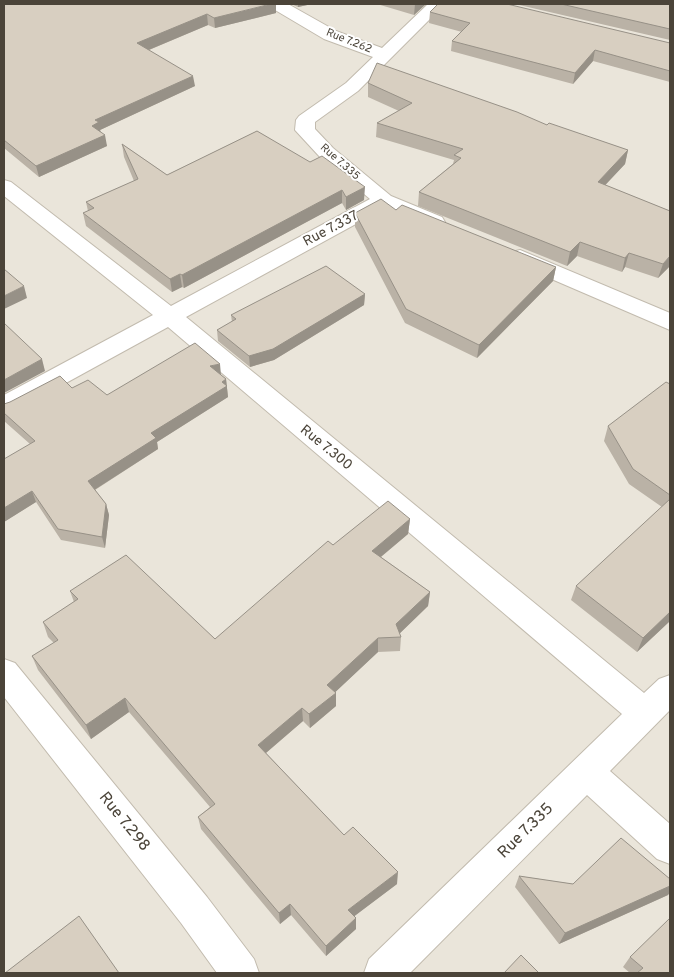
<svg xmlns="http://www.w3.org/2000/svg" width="674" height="977" font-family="Overpass,sans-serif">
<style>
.residential{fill:#eae5da}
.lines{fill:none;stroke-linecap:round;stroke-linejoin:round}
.street-casing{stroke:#c2bbae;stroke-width:2}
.street{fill:#fff;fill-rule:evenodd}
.wall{fill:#bab2a6}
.shaded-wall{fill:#979187}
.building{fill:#d8cfc1;stroke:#979187}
.labels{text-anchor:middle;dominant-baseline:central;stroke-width:4;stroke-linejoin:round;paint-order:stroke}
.far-street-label{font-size:11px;fill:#4b4439;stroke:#fff}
.street-label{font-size:14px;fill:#4b4439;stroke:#fff}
.near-street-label{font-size:16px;fill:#4b4439;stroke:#fff}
</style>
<rect width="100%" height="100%" fill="#f6f3ec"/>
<path class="residential" d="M4 4H670V973H4Z"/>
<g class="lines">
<g class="street-casing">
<path id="street" d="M268 4H288L336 31 382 48 428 4H445L358 91 315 122V129L333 148 391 196 442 217 445 222 442 227 434 228 385 208 186 317 644 693 659 679 670 675V710L610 771 670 824V864L657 859 587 795 410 973H364L369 959 622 714 168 327 13 412 4 415V395L153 315 4 196V180L11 182 171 306 370 199 319 156 295 130 296 120 299 116 346 83 373 57 324 39 270 7Z
M520 250 670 313V330L512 262 509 257 512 252Z
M4 659 15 663 207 897 254 959 259 973H217L181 923 4 697Z"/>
</g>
<use href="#street" class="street"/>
</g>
<path class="wall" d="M4 4 276 13 215 28 208 25 149 50 195 86 100 130 107 146 39 177 4 148Z
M291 4H312L298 7Z
M377 4H426L414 15Z
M515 4H670V40Z
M430 12 670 43V82L593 61 573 84 451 51 452 41 462 32 429 23Z
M368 83 547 125 628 150 625 164 605 185 670 211V267H669L658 278 625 267 622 272 577 256 567 266 418 206 419 192 453 164 454 160 376 137 377 123 399 111 368 97Z
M257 131 364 200 346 210 342 203 184 288 182 287 172 292 86 226 83 213 88 211 86 202 134 181 124 157 122 144 167 175Z
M396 210 556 267 553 281 477 358 405 323 355 227V213Z
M365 294 364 305 274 360 250 367 218 341 217 330 232 322 231 315Z
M221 375 226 379 228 397 157 442 158 449 95 490 106 504 109 515 105 548 61 540 36 502 4 522 30 444 4 421V404L72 388 107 395Z
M670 384V621L637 652 571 600 576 586 662 507 629 484 604 441 608 426Z
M410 519 408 534 381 557 430 592 428 606 399 634 401 637 400 651 378 652 335 692 336 693V706L310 728 303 721 266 753 344 835 397 884 354 916 356 929 326 956 291 915 280 924 201 829 198 817 210 807 129 712 91 739 38 670 32 656 54 643 48 637 43 622 74 602 70 591 215 639 333 545Z
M519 876 573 884 670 879V892L668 895 559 944 515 887Z
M630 957 670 973H630L623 967Z"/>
<path class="shaded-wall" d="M271 4H276V13L215 28 214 18Z
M298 4H312L298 7Z
M415 4H426L414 15Z
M207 14 208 25 139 54 137 43Z
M595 50 593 61 573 84 575 73Z
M193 76 195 86 100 130 101 133 92 126 95 120Z
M105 135 107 146 39 177 36 166Z
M628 150 625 164 595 196 598 182Z
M365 187 364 200 346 210V197Z
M342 190V203L184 288 182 275Z
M580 242 577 256 567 266 570 252Z
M629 253 625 267 622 272 625 258Z
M670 256V263L669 267 658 278 663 264Z
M556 267 553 281 477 358 479 345Z
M180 274 182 287 172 292 170 279Z
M24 286 27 298 4 309V296Z
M365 294 364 305 274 360 250 367 249 356Z
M42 359 45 371 4 393V380Z
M220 364 221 375 211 378 210 366Z
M226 379 228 397 157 442 158 449 91 492 88 481 151 433Z
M32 491 36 502 4 522V508Z
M106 504 109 515 105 548 102 537Z
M410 519 408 534 371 565 372 551Z
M430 592 428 606 396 637V624Z
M670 612V621L637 652 643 638Z
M378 638V652L328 699 327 685Z
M336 693V706L310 728 309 714Z
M125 698 129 712 91 739 86 725Z
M302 708 303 721 260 758 258 745Z
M398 872 397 884 348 921V910Z
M670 886V892L668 895 559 944 565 933Z
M290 904 291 915 280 924 279 913Z
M356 918V929L326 956V946Z"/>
<path class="building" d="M4 4H271L214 18 207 14 137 43 193 76 95 120 99 122 92 126 105 135 36 166 4 140Z
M438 4H507L670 43V71L595 50 575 73 452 41 470 23 430 12Z
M561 4H670V29Z
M377 63 517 112 547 125 549 123 628 150 598 182 670 211V256L663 264 629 253 625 258 580 242 570 252 419 192 461 158 454 155 463 149 377 123 412 103 368 83Z
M257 131 310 162 322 156 365 187 346 197 342 190 182 275 180 274 170 279 83 213 94 208 86 202 138 179 122 144 167 175Z
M381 199 396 210 402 205 556 267 479 345 406 309 355 213Z
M326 266 365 294 273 349 249 356 217 330 236 319 231 315Z
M4 269 24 286 4 296Z
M4 323 42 359 4 380Z
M195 343 220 364 210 366 226 379 222 382 227 386 151 433 156 438 88 481 106 504 102 537 58 529 32 491 4 508V459L35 441 4 413V404L10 402 60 376 72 388 88 380 107 395Z
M666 382 670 384V495L633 469 608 426Z
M670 499V612L643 638 576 586Z
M388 501 410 519 372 551 430 592 396 624 401 637 378 638 327 685 336 693 309 714 302 708 258 745 344 835 353 827 398 872 348 910 356 918 326 946 290 904 279 913 198 817 215 804 125 698 86 725 32 656 58 640 43 622 78 599 70 591 126 555 215 639 328 541 333 545Z
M621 838 670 879V886L565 933 519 876 573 884Z
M79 916 119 973H5Z
M670 918V973H637L643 968 630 957Z
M521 955 539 973H504Z"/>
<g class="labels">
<g class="far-street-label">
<text transform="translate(349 41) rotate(22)">Rue 7.262</text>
<text transform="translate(340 162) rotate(41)">Rue 7.335</text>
</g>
<g class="street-label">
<text transform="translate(331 229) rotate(-28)">Rue 7.337</text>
<text transform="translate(326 448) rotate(39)">Rue 7.300</text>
</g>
<g class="near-street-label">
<text transform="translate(124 822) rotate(51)">Rue 7.298</text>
<text transform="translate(526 831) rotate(-45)">Rue 7.335</text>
</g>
</g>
<rect width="674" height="977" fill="none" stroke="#4b4439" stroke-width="10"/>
</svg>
